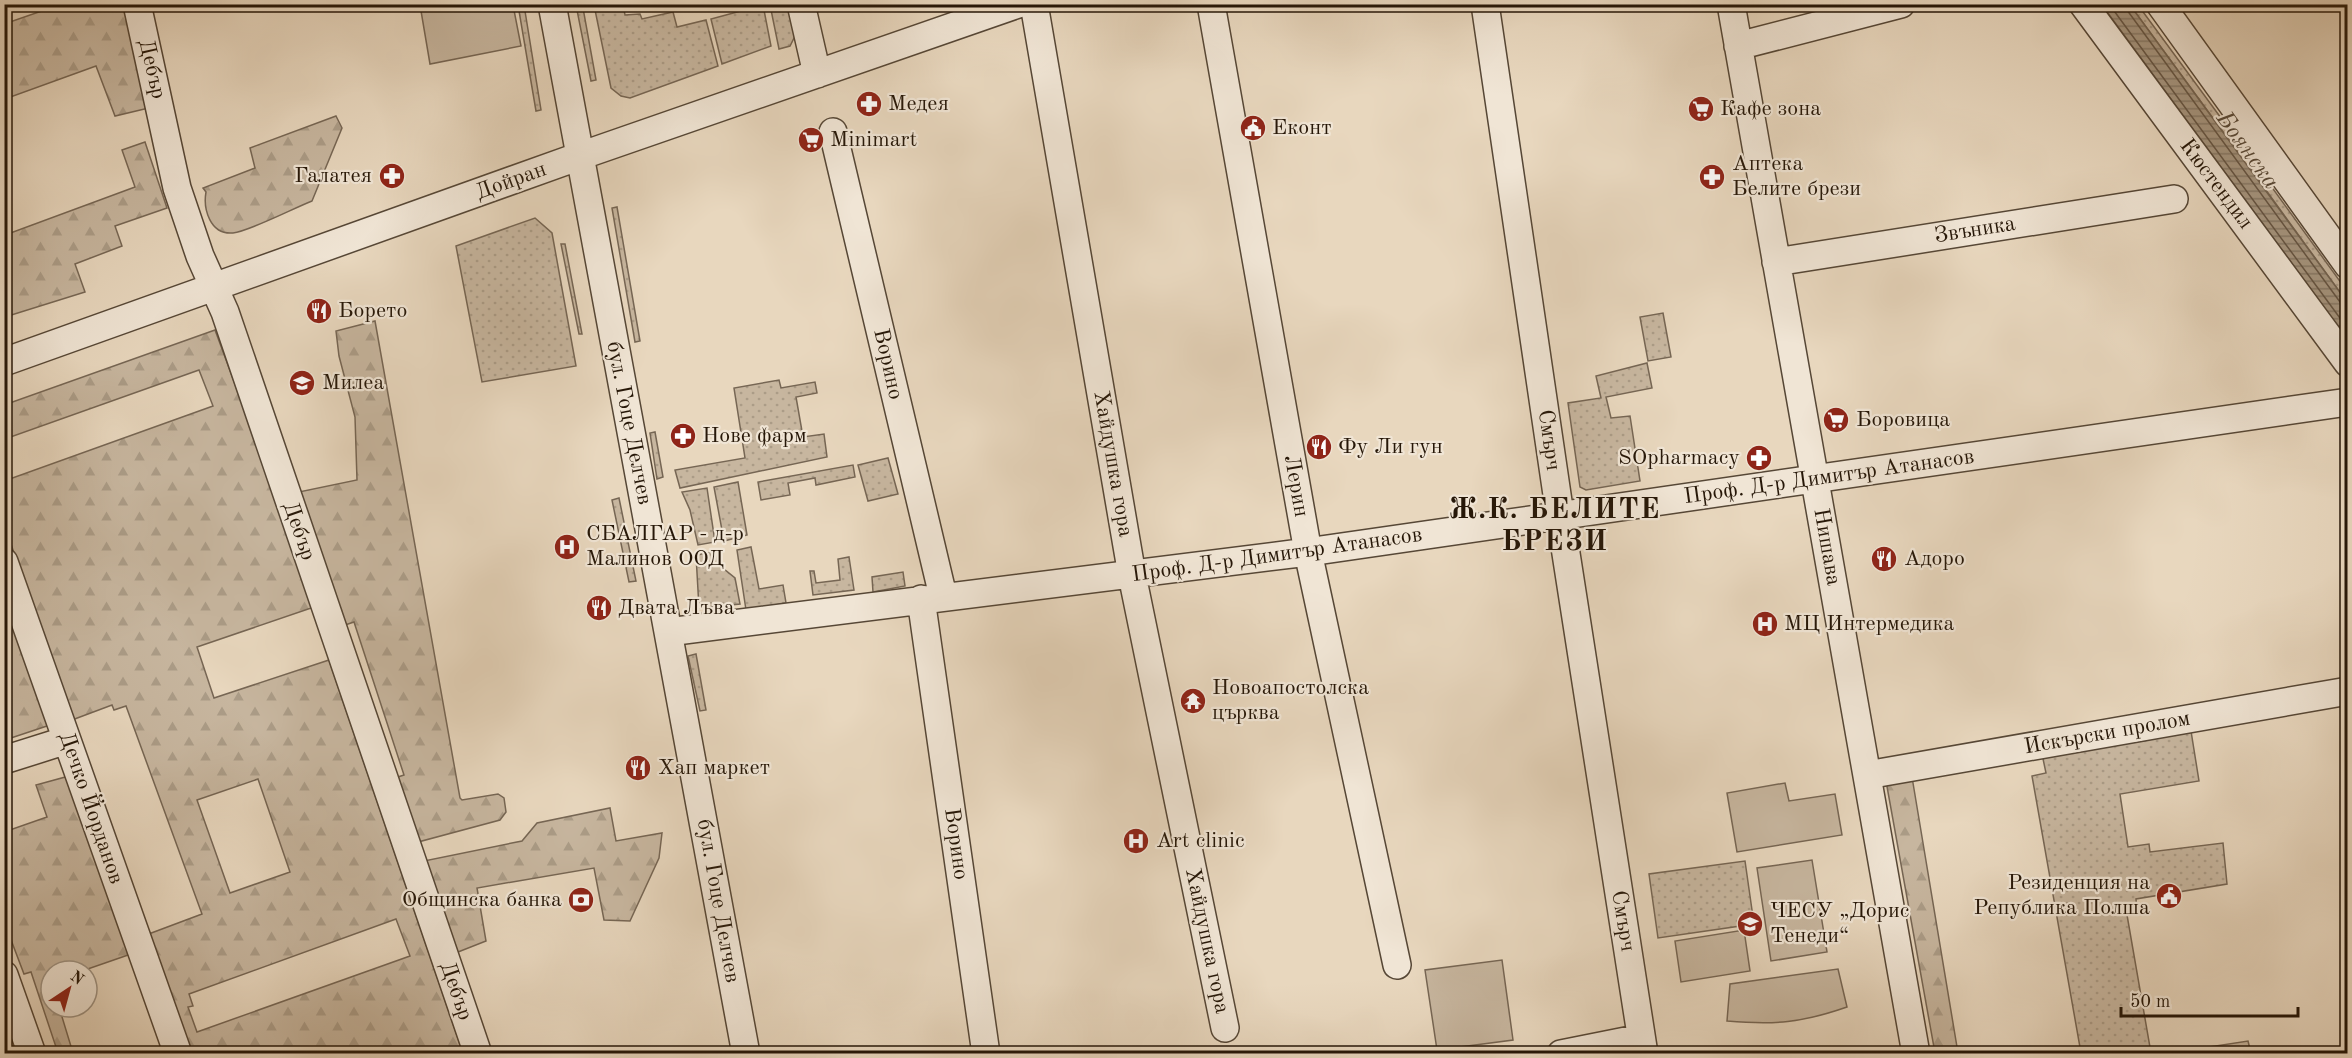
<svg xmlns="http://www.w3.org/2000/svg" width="2352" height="1058" font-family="'Old Standard TT',serif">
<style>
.grass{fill:url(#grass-dots);stroke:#766654;stroke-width:1.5}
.forest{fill:url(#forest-firs);stroke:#766654;stroke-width:1.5;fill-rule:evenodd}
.park{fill:#c7b69f;stroke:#766654;stroke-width:1.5}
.water{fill:url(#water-rules);stroke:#736350;stroke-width:1.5}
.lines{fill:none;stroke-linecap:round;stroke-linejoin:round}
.shore{stroke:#665644;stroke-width:1.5}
.minor-casing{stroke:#564736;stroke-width:30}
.minor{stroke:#f0e5d5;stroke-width:27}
.labels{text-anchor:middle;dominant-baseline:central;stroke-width:4.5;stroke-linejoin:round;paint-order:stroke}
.street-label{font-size:22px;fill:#261708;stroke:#f0e5d5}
.poi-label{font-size:22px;fill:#261708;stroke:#f0e5d5;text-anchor:start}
.water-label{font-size:24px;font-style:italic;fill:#594a38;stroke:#f0e5d5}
.district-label{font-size:28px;font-weight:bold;letter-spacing:1.5px;fill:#261708;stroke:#f0e5d5}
</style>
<defs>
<pattern id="grass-dots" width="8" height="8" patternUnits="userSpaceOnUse" patternTransform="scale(1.5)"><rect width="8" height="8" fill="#c7b69f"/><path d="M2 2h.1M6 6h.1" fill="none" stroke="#ab9c87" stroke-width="1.8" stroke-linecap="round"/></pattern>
<pattern id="forest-firs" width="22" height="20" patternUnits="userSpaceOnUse" patternTransform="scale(1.5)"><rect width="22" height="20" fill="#c7b69f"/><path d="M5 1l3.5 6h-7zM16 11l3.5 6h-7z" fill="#ab9c87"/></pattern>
<pattern id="water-rules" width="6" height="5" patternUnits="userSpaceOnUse" patternTransform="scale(1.5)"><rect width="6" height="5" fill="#a69680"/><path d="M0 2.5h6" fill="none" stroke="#877967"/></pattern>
</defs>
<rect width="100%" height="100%" fill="#e8d7be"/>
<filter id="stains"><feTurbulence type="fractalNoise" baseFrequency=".00333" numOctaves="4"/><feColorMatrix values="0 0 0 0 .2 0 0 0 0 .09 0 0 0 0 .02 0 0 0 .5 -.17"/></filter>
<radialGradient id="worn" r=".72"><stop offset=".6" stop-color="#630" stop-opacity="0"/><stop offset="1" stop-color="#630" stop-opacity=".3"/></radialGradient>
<path class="grass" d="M518 5H524L541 110 536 111Z
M576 5 583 8 596 80 591 81Z
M594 5H623L625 15 640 14 642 19 673 12 677 27 706 20 718 66 630 98 621 96 611 88Z
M763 5 771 46 722 64 711 19Z
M770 5H793L799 28 790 46 779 49Z
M2094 5H2102L2222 169 2217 173Z
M2130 5H2138L2246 152 2240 155Z
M2255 164 2347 291V302L2250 168Z
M617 207 640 341 635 342 612 208Z
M535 218 552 233 576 366 482 382 456 246Z
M561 244H565L582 334H579Z
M1663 313 1671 357 1648 361 1640 317Z
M1647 363 1652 388 1606 397 1611 418 1630 416 1640 481 1586 490 1580 487 1568 403 1601 398 1596 376Z
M779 380 781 388 815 382 817 393 796 397 803 437 824 434 827 457 680 488 675 470 745 458 734 388Z
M655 432 663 477 657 479 650 433Z
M888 458 898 494 868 501 858 465Z
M853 465 855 477 816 485 815 478 788 483 790 495 761 500 758 482Z
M738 482 747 535 724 541 714 487Z
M707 488 715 542 698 545 690 510 682 492Z
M619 498 636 581 629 582 612 500Z
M751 547 759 589 783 585 786 603 746 610 737 550Z
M717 551 724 569 735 578 740 604 699 608 696 555Z
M849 557 854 590 813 595 810 571H814L816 583 840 580 838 559Z
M903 572 905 586 873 592 872 577Z
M696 654 706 710 700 711 688 656Z
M2191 731 2199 781 2120 794 2128 847 2149 844 2150 852 2223 843 2227 884 2136 899 2137 913 2127 915 2151 1053H2081L2032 776 2046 773 2042 754Z
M1745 861 1754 924 1658 938 1649 874Z
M2248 1041 2251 1053H2170Z"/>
<path class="forest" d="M59 5H129L153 107 115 116 96 66 5 99 4 24Z
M336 116 342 128 312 201C294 208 250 231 233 233 210 235 203 209 206 192L203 188 255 168 250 148Z
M145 142 167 208 115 226 122 246 75 264 85 292 5 317V235L135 187 122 150Z
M375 321 460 798 462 800 498 794 504 798 506 812 500 820 418 842 389 780 404 775 354 622 339 627 294 493 357 480 355 417 339 356 336 331Z
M215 330 317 606 197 647 214 698 329 660 463 1053 323 1054 313 1048 293 1054 190 1053 146 935 202 914 126 706 114 710 112 705 72 720 5 527 4 481 213 406 199 370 5 439 4 405ZM258 779 290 872 230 893 197 800ZM396 919 410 956 197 1032 188 1007 193 1006 189 994Z
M4 590 50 725 5 740H4Z
M69 776 131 954 82 971H51V1007H59L73 1053H58L31 972 24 974 5 924 4 832 47 817 36 785Z
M1912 777 1958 1053H1935L1886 781Z
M610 808 616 841 662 833 659 858 630 921 604 920 594 868 477 888 486 941 453 954 419 862 522 841 537 823Z"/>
<path class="park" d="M420 5H513L521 46 430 64Z
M1785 783 1789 801 1835 794 1842 835 1737 852 1727 793Z
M1812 860 1827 952 1771 961 1757 868Z
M1744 930 1750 971 1681 982 1675 941Z
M1502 960 1513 1040 1437 1050 1425 970Z
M1838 969 1847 1007C1801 1023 1775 1025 1727 1021L1730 984Z"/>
<path class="water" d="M2102 5H2130L2347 302V339Z"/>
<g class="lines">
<path class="shore" d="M2109 4 2348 329
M2125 4 2127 10 2340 302 2348 304"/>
<g class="minor-casing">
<path id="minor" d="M137 4 177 188 200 256 225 312 478 1054
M552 4 746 1054
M801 4 817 74
M1034 4 1132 575 1225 1028
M1211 4 1308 552 1397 965
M1485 4 1560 515 1644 1054
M1731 4 1916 1054
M2083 4 2348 363
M2160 4 2348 265
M1738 46 1901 4
M833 132 943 596
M1776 262 2174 199
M4 362 580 156 1018 4
M4 562 178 1054
M921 599 986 1054
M668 632 1308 552 2348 402
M4 760 67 740
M1867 775 2348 691
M4 975 32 1054
M1561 1054 1641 1038"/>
</g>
<use href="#minor" class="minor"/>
</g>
<defs>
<g id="pharmacy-disc" transform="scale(1.35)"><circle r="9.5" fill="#8f2418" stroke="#f0e5d5"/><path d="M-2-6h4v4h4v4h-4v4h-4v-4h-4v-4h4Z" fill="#fff"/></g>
<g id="supermarket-disc" transform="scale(1.35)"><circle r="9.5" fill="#8f2418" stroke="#f0e5d5"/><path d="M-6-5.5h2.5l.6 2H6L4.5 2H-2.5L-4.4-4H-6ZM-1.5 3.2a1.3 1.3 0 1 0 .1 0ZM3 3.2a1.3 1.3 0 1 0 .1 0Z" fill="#fff"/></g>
<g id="civic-disc" transform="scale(1.35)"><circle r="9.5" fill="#8f2418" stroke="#f0e5d5"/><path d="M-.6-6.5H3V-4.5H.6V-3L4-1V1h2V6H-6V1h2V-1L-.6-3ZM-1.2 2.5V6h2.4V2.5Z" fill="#fff"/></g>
<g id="restaurant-disc" transform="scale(1.35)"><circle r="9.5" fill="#8f2418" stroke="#f0e5d5"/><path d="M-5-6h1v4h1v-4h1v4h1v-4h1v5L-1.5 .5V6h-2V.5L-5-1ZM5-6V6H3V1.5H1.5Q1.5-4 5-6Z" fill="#fff"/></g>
<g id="school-disc" transform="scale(1.35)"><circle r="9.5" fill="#8f2418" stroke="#f0e5d5"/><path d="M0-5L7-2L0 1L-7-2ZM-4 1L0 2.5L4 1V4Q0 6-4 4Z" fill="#fff"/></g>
<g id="hospital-disc" transform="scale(1.35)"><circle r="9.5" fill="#8f2418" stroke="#f0e5d5"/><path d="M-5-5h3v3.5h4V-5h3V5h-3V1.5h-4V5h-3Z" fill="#fff"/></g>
<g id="temple-disc" transform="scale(1.35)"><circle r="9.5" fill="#8f2418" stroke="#f0e5d5"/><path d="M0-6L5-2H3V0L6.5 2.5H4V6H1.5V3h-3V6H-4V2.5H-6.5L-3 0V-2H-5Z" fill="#fff"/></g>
<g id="bank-disc" transform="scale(1.35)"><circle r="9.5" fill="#8f2418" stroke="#f0e5d5"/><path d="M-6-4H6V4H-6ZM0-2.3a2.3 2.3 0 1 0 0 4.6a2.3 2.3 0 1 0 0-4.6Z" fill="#fff"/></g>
</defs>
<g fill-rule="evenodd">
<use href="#pharmacy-disc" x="869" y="104"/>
<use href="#supermarket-disc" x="1701" y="109"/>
<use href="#civic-disc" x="1253" y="128"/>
<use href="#supermarket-disc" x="811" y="140"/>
<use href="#pharmacy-disc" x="392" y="176"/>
<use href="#pharmacy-disc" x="1712" y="177"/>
<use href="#restaurant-disc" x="319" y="311"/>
<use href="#school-disc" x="302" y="383"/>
<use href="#supermarket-disc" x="1836" y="420"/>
<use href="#pharmacy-disc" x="683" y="436"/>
<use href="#restaurant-disc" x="1319" y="447"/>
<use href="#pharmacy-disc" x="1759" y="458"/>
<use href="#hospital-disc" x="567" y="547"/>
<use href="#restaurant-disc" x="1884" y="559"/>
<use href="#restaurant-disc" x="599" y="608"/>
<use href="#hospital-disc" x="1765" y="624"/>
<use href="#temple-disc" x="1193" y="701"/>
<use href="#restaurant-disc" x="638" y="768"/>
<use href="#hospital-disc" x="1136" y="841"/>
<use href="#civic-disc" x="2169" y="896"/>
<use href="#bank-disc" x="581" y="900"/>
<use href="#school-disc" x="1750" y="924"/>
</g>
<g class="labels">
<g class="street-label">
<text transform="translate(152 69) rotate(77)">Дебър</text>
<text transform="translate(511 181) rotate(-20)">Дойран</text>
<text transform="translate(2216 184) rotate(53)">Кюстендил</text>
<text transform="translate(1975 230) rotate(-9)">Звъника</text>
<text transform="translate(888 364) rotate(77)">Ворино</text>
<text transform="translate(629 423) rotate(79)">бул. Гоце Делчев</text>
<text transform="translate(1549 440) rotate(82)">Смърч</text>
<text transform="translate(1113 464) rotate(80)">Хайдушка гора</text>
<text transform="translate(1829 477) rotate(-8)">Проф. Д-р Димитър Атанасов</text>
<text transform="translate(1296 486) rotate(80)">Лерин</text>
<text transform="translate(299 531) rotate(71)">Дебър</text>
<text transform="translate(1827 547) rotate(80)">Нишава</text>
<text transform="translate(1277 555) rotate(-8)">Проф. Д-р Димитър Атанасов</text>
<text transform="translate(2107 733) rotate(-10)">Искърски пролом</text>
<text transform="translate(91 808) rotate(71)">Дечко Йорданов</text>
<text transform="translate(956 844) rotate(82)">Ворино</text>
<text transform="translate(718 901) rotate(80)">бул. Гоце Делчев</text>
<text transform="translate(1623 921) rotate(81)">Смърч</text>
<text transform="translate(1207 941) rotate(78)">Хайдушка гора</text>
<text transform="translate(456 991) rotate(71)">Дебър</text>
</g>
<g class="poi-label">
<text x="888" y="104">Медея</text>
<text x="1720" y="109">Кафе зона</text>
<text x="1272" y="128">Еконт</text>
<text x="830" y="140">Minimart</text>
<text x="1732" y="164">Аптека<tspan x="1732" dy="25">Белите брези</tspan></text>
<text x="372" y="176" text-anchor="end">Галатея</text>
<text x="338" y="311">Борето</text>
<text x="322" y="383">Милеа</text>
<text x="1856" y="420">Боровица</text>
<text x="702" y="436">Нове фарм</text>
<text x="1338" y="447">Фу Ли гун</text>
<text x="1740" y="458" text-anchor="end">SOpharmacy</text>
<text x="586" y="534">СБАЛГАР - д-р<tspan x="586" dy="25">Малинов ООД</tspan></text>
<text x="1904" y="559">Адоро</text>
<text x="618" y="608">Двата Лъва</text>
<text x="1784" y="624">МЦ Интермедика</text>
<text x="1212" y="688">Новоапостолска<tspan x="1212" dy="25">църква</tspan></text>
<text x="658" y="768">Хап маркет</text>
<text x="1156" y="841">Art clinic</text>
<text x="2150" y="883" text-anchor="end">Резиденция на<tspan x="2150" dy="25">Република Полша</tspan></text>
<text x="562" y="900" text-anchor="end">Общинска банка</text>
<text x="1770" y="911">ЧЕСУ „Дорис<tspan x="1770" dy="25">Тенеди“</tspan></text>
</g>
<g class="water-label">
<text transform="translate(2247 151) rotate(54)">Боянска</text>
</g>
<g class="district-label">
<text x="1555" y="511">Ж.К. БЕЛИТЕ<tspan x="1555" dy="32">БРЕЗИ</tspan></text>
</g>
</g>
<rect width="2352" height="1058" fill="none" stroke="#e8d7be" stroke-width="24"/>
<rect x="6" y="6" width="2340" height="1046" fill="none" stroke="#261708" stroke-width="3"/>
<rect x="12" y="12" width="2328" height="1034" fill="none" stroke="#261708" stroke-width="1.5"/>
<g transform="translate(69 989) rotate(36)"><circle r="28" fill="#f0e5d5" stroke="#9f9383" stroke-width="1.5"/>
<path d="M0-4.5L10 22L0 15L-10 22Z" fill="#8f2418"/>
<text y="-9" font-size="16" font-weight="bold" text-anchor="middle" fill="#261708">N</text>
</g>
<path d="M2121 1007v9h177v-9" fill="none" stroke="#261708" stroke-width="3"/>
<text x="2130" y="1007" font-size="18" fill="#261708" stroke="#f0e5d5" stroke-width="4.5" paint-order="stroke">50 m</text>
<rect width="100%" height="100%" filter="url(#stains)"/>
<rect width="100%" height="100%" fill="url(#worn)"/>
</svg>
